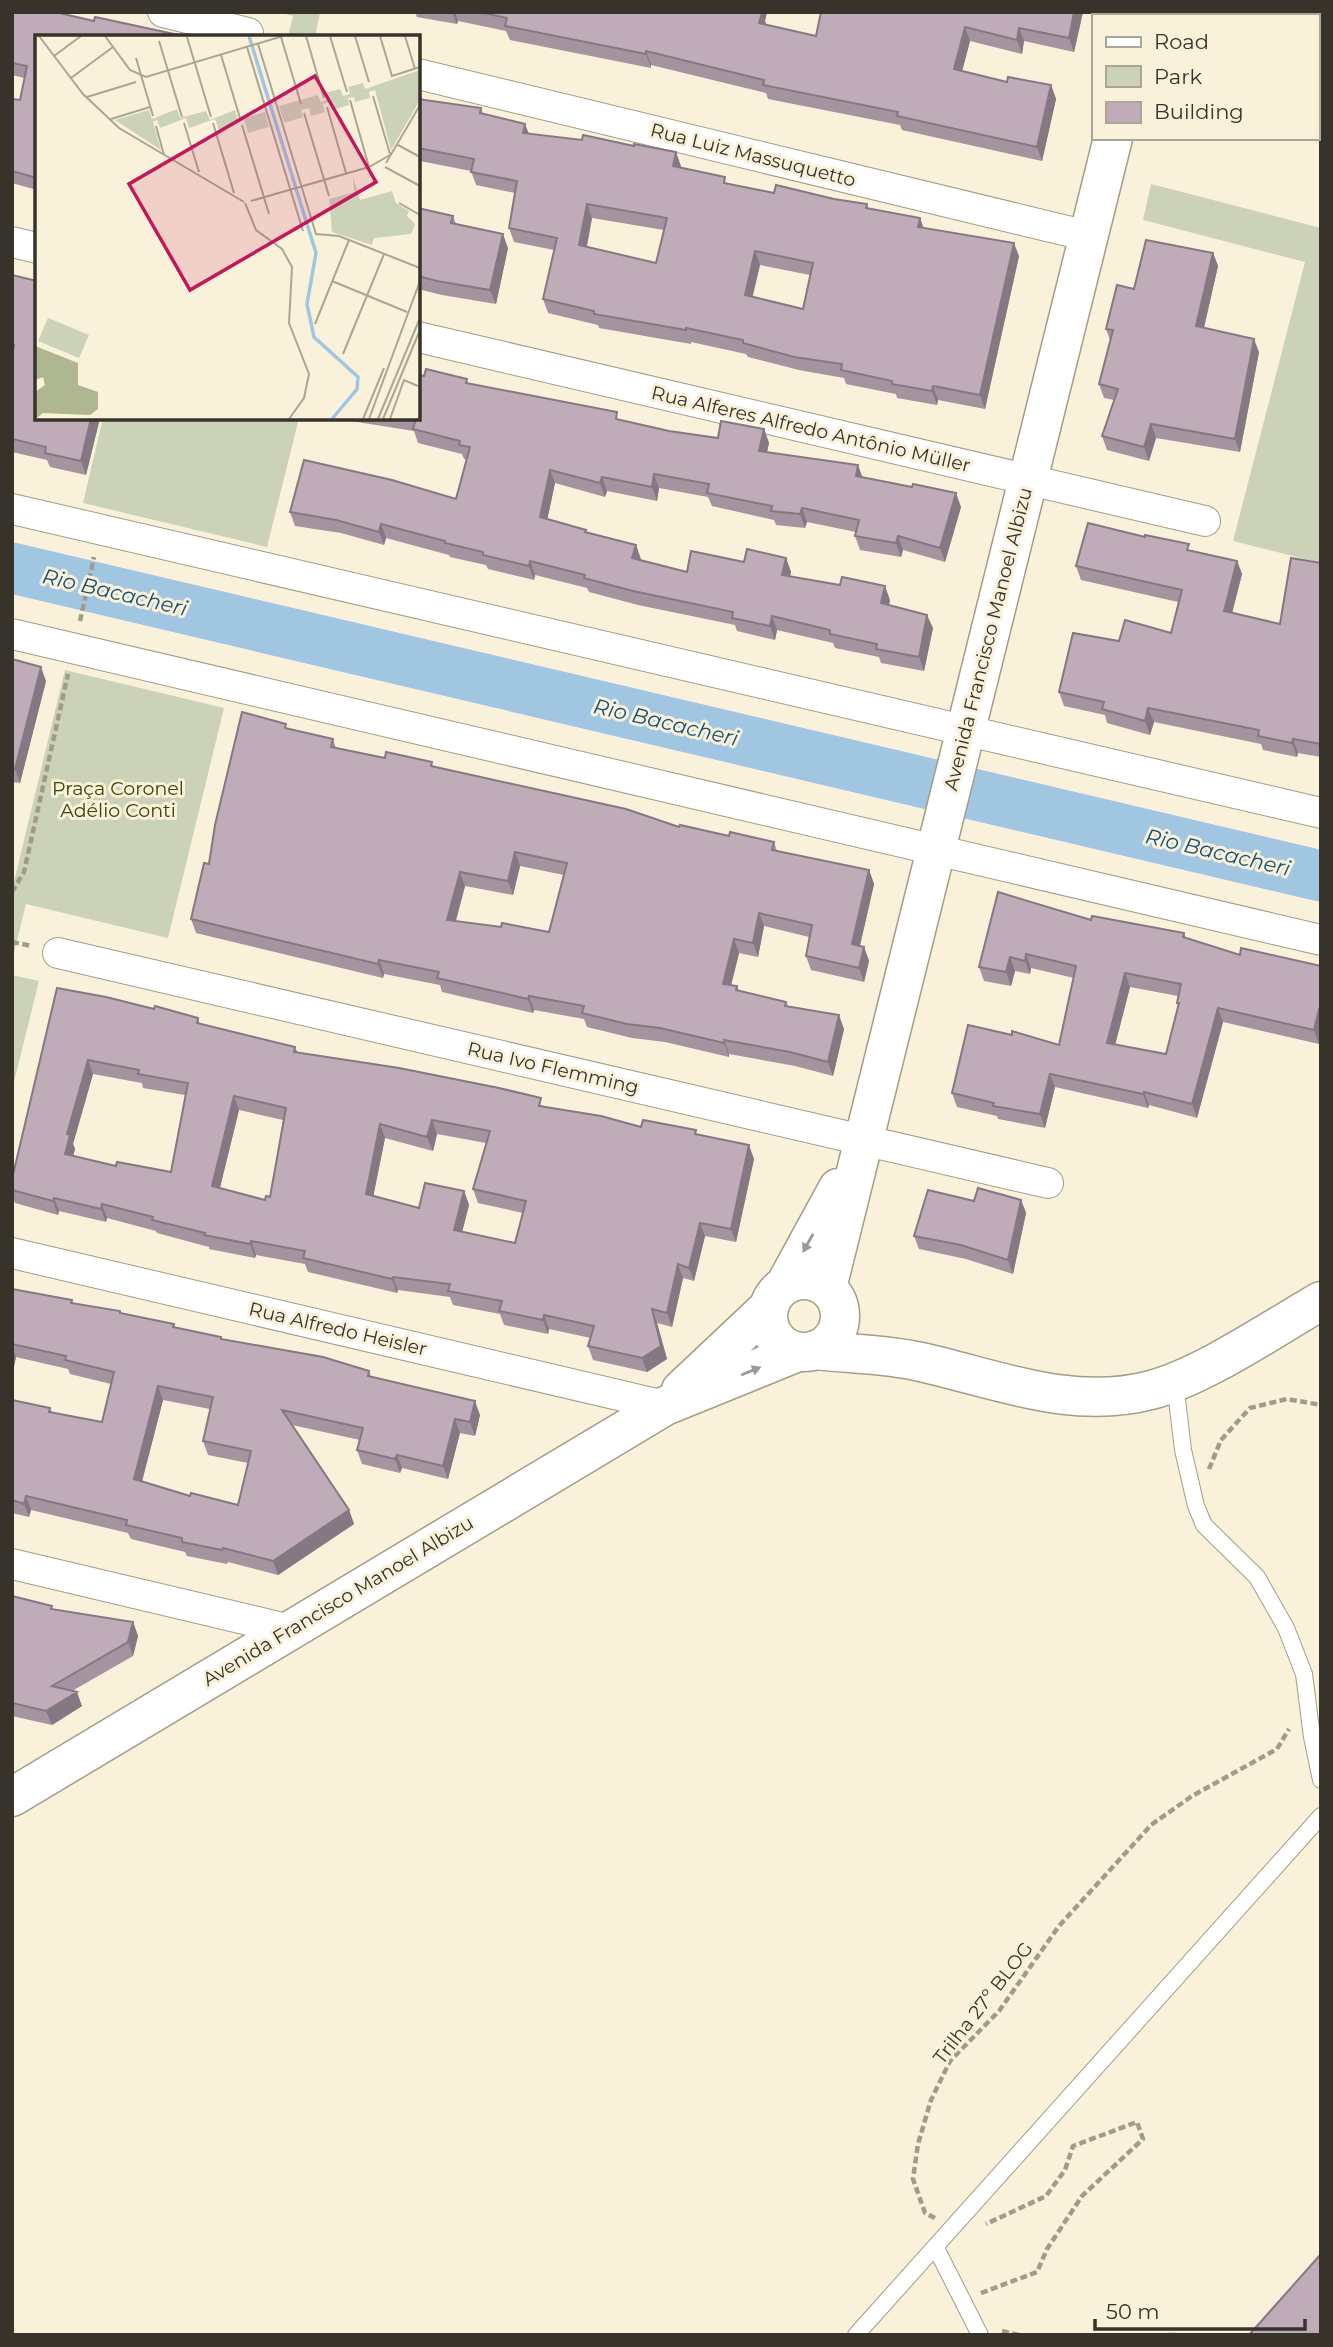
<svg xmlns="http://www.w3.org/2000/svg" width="1333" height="2347" font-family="Montserrat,sans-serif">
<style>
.green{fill:#ccd2b8}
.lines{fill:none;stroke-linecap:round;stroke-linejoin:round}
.river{stroke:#a1c6e1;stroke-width:51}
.lane-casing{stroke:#a59c87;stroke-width:18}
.street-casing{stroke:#a59c87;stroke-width:32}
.secondary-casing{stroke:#a59c87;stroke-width:41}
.path{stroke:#a19b8b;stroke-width:4.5;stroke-dasharray:7 3.5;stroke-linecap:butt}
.lane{stroke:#fff;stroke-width:16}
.street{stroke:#fff;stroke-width:30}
.secondary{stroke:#fff;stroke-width:38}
.wall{fill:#a5939f;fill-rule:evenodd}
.shaded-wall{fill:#867882}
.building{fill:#c0abb9;stroke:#867882;stroke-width:2;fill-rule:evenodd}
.oneway{fill:#9b9995}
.labels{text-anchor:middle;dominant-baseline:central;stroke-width:6;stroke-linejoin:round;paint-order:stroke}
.street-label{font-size:19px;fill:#37332b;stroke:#f9f1da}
.park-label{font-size:19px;fill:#3b4400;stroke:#f9f1da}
.water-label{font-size:21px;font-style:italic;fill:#145175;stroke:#f9f1da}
.inset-river{fill:none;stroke:#a1c6e1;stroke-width:3.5}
.inset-road{fill:none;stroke:#aba594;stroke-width:2}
.view{fill:#c2185b;fill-opacity:0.15;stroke:#c2185b;stroke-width:3.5}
.inset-edge{fill:none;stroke:#37332b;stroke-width:3.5}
</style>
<rect width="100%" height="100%" fill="#f9f1da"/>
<path class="green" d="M277 12H320L315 37H288L293 16Z
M1151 184 1321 228V563L1233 541 1305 262 1143 220Z
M103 418H299L267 547 83 503Z
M65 670 224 708 168 938 26 904 12 961V890Z
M12 975 39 981 12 1090Z"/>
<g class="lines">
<path class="river" d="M12 568 1321 876"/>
<g class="lane-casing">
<path id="lane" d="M1175 1383 1183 1450 1196 1506 1204 1525 1257 1577 1286 1628 1304 1674 1312 1737 1321 1780
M936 2248 980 2335
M856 2335 1321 1816"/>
</g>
<g class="street-casing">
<path id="street" d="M163 12 248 33
M418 74 1088 236
M12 242 37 248
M418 337 1205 521
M12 509 1321 813
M12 634 1321 940
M58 953 1048 1183
M12 1253 665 1406
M12 1564 291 1630"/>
</g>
<g class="secondary-casing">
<path id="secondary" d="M1143 16 1144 12
M768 1316a36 36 0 1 1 72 0a36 36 0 1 1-72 0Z
M785 1285 838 1188
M827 1288 1113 138
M815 1350C850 1354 887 1354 921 1362 997 1379 1072 1411 1151 1390 1204 1376 1272 1329 1321 1301
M681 1390 768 1308
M12 1797 665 1406 798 1352"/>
</g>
<path class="path" d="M80 621 94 557
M12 892 24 872 68 674
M12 942 32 946
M1209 1469 1221 1440 1250 1408 1287 1399 1321 1405
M935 2218 925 2213 913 2179 918 2144 931 2100 950 2061 999 2011 1059 1926 1151 1825 1192 1796 1277 1749 1289 1729
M981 2293 1037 2272 1047 2249 1082 2196 1143 2139 1137 2122 1073 2146 1065 2170 1046 2196 986 2224
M1002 2331 1019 2335
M1168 2335H1177"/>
<use href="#lane" class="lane"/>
<use href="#street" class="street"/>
<use href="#secondary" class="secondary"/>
</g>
<path class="wall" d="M12 12 94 21 188 37H37V190L12 183V99L20 100 24 78 12 75Z
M415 12H767L765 21 766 25 816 36 1083 12 1074 52 1024 41 1022 54 970 41 962 71 1007 82 1051 85 1056 99 1042 161 902 130 900 125 768 99 766 93 651 65V68L510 40 506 31 458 21 457 24 417 17Z
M418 99 481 108 483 114 525 124 529 134 681 166V168L728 184 774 193 834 199 867 204 869 209 920 218 923 228 1019 256 985 409 938 400 937 405 897 398 896 394 846 384 844 378 799 370 748 357 746 354 691 342V344L599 328 598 325 548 313 543 299 554 250 514 242 509 228 515 193 476 185 471 171 420 161 418 169ZM592 218 664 230 656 263 587 247ZM760 265 810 275 803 309 752 296Z
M418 208 453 216 456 224 508 248 496 304 442 295 418 289Z
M1213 253 1218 266 1204 328 1259 352 1240 452 1156 438 1149 461 1107 450 1102 436 1114 400 1104 398 1099 384 1110 340 1106 329 1134 289Z
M12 275 37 418H100L86 475 50 467 47 460 12 452Z
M469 384 669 431 718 438 764 429 769 443 767 452 858 465 862 477 961 507 945 562 903 550 901 557 860 550 855 536 856 532 807 522 805 528 776 525 774 520 712 506 708 497 659 488 657 501 607 491 605 497 555 483 547 519 587 533 636 545 640 560 687 572 744 562 786 558 791 572 790 576 890 600 889 605 933 628 924 671 881 663 879 657 835 648 833 643 777 630 775 640 737 631 735 625 638 605 589 592 587 588 535 575 534 580 488 569 486 565 450 557 449 555 386 538 384 545 341 533 295 526 290 512 456 499 466 459H464L462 454 418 443 414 431 332 418H418Z
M1191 550 1237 561 1242 574 1232 613 1280 624 1321 563V757L1298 753 1297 757 1263 750 1261 744 1154 722 1150 735 1107 723 1105 715 1064 706 1059 692 1119 641 1171 633 1178 602 1081 580 1076 566Z
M12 659 46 681 20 783 12 782Z
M287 729 333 739 336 748 433 767 679 827 774 842 777 851 869 870 874 884 860 946 864 947 869 961 864 982 811 970 806 956 809 937 764 926 758 957 739 953 731 985 737 986 739 991 786 1002 788 1006 844 1029 833 1076 795 1066 729 1054V1057L665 1042 632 1038 587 1027 584 1019 534 1010 533 1013 442 992 440 985 384 974 383 978 196 933 191 919 209 864ZM520 866 564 875 549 932 456 921 465 886 513 895Z
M1091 920 1184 933 1186 938 1240 955 1321 966V1038L1319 1044 1223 1022 1197 1118 1149 1105 1148 1108 1055 1087 1045 1128 998 1119 997 1116 957 1107 952 1093 1059 1045 1074 978 1031 968 1030 974 1015 971 1011 986 984 981 979 967ZM1130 987 1178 996 1177 1003 1178 1006 1166 1054 1115 1045Z
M57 988 198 1018 200 1024 295 1047 298 1053 641 1127 697 1134 754 1159 736 1242 705 1236 694 1281 683 1278 672 1327 657 1323 667 1359 647 1372 593 1360 588 1346 591 1338 549 1329 548 1334 504 1325 500 1314 453 1305 450 1297 398 1290 397 1293 308 1272 305 1264 256 1255 255 1258 209 1249V1247L157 1233 156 1231 107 1218 106 1222 59 1211 58 1215 15 1203 12 1195V1179ZM93 1074 142 1083 143 1088 185 1095 171 1172 116 1166 73 1156 75 1149 73 1144ZM239 1110 283 1120 270 1197 265 1200 220 1188ZM437 1134 486 1143 473 1189 478 1203 523 1213 515 1243 462 1232 469 1205 464 1191 419 1208 373 1196 385 1138 433 1151Z
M1021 1200 1026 1213 1013 1274 966 1259 919 1249 914 1236 974 1201Z
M12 1289 72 1300 73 1304 174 1324 175 1327 221 1337 222 1339 369 1371 371 1377 480 1415 475 1436 460 1433 448 1479 402 1468 400 1473 362 1464 357 1450 360 1440 292 1425 349 1510 354 1524 278 1575 228 1562 227 1564 187 1556 185 1552 131 1539 128 1533 31 1510 29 1517 12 1513V1400L50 1408 52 1412 102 1422 111 1384 70 1374 68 1369 16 1357 12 1376ZM163 1400 210 1409 203 1441 208 1455 248 1463 238 1505 190 1496 142 1481Z
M12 1596 53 1610 133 1622 138 1636 133 1656 72 1691 82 1706 52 1725 12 1716Z"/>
<path class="shaded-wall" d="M452 12H455L458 21 457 24Z
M758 12H767L765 21 767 27 759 23Z
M1074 12H1083L1074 52 1069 38Z
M965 27 970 41 959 83 954 69Z
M1019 28 1024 41 1022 54 1017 40Z
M646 51 651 65V68L646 54Z
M1051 85 1056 99 1042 161 1037 147Z
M525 124 530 138 523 133Z
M676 152 681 166 678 180 673 166Z
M587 204 592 218 584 259 579 245Z
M920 218 925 232 918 227Z
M503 234 508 248 496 304 490 290Z
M1014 243 1019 256 985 409 980 395Z
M755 251 760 265 750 308 745 295Z
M1213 253 1218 266 1201 340 1196 326Z
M1254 339 1259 352 1240 452 1235 439Z
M933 386 938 400 937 405 932 391Z
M91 418H100L86 475 81 461Z
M1151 424 1156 438 1149 461 1144 447Z
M764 429 769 443 764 465 759 451Z
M858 465 863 479 856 476Z
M550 470 555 483 545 531 540 517Z
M654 474 659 488 657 501 652 487Z
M602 477 607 491 605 497 600 483Z
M956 493 961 507 945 562 940 548Z
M802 508 807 522 805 528 800 514Z
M381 524 386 538 384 545 379 532Z
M898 536 903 550 901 557 896 543Z
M636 545 641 559 637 572 632 558Z
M786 558 791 572 787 589 782 575Z
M530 561 535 575 534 580 529 566Z
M1237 561 1242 574 1229 625 1224 611Z
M885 586 890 600 886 617 881 603Z
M927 615 933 628 924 671 919 657Z
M772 616 777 630 775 640 770 626Z
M41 667 46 681 20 783 15 769Z
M1148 708 1154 722 1150 735 1145 721Z
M1293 739 1298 753 1297 757 1292 743Z
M515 852 520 866 513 895 508 881Z
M869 870 874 884 857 958 852 944Z
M460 872 465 886 452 934 447 920Z
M759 913 764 926 758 957 753 943Z
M734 939 739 953 728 998 723 984Z
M864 947 869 961 864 982 859 968Z
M1026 954 1031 968 1030 974 1025 961Z
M1010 957 1015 971 1011 986 1006 972Z
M379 960 384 974 383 978 378 964Z
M1125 973 1130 987 1112 1057 1107 1043Z
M529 996 534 1010 533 1013 528 999Z
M1218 1008 1223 1022 1197 1118 1192 1104Z
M1319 1009 1321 1013V1038L1319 1044 1314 1030Z
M839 1015 844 1029 833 1076 828 1062Z
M724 1040 729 1054V1057L724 1043Z
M88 1060 93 1074 73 1144 75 1149 70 1168 65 1154 67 1134Z
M1050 1074 1055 1087 1045 1128 1040 1114Z
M1144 1092 1149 1105 1148 1108 1143 1094Z
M234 1096 239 1110 217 1199 212 1186Z
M432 1120 437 1134 433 1151 427 1137Z
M380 1124 385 1138 371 1208 366 1194Z
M749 1145 754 1159 736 1242 731 1229Z
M464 1191 469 1205 459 1244 454 1230Z
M54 1198 59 1211 58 1215 53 1201Z
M1021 1200 1026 1213 1013 1274 1008 1260Z
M102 1204 107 1218 106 1222 101 1209Z
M700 1223 705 1236 694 1281 689 1268Z
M251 1241 256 1255 255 1258 250 1244Z
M678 1264 683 1278 672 1327 667 1313Z
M393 1277 398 1290 397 1293 392 1279Z
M652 1309 657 1323 667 1359 647 1372 642 1358Z
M544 1315 549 1329 548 1334 543 1320Z
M12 1347 16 1357 12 1376Z
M158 1386 163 1400 139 1493 134 1479Z
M475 1401 480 1415 475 1436 470 1422Z
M455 1419 460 1433 448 1479 443 1466Z
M397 1455 402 1468 400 1473 395 1459Z
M26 1496 31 1510 29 1517 24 1504Z
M349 1510 354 1524 278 1575 273 1561Z
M133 1622 138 1636 133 1656 128 1642Z
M77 1692 82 1706 52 1725 46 1711Z"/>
<path class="building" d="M12 12H55L94 21 95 17 188 37H37V178L12 171V99L20 100 27 66 12 63Z
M479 12H758L762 13 759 23 816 36 821 12H1074L1069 38 1019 28 1017 40 965 27 954 69 1007 82 1008 77 1051 85 1037 147 897 116 898 112 763 85 764 80 646 51V54L505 26 507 18Z
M418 99 481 108 480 113 525 124 523 133 582 140 583 135 634 146V144L676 152 673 166 725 177 724 183 774 193 776 185 834 199 867 204 866 208 920 218 918 227 1014 243 980 395 933 386 932 391 892 384V381L841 370 842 364 794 357 743 343V340L686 328V330L594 314V311L543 299 557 238 509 228 517 181 471 172 474 159 418 148ZM587 204 667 218 656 263 579 245ZM755 251 813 263 803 309 745 295Z
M418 208 453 216 451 223 503 234 490 290 437 281 418 276Z
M1146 240 1213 253 1196 326 1254 339 1235 439 1151 424 1144 447 1102 436 1118 389 1099 384 1113 330 1106 329 1117 285 1134 289Z
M12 275 37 281V418H91L81 461 45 453 46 447 12 439V354L14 345H12Z
M426 369 467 379 466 383 617 412 616 419 669 431 718 438 721 421 764 429 759 451 858 465 856 476 912 487 913 484 956 493 940 548 898 536 896 543 855 536 859 520 802 508 800 514 771 511 772 506 707 493 709 484 654 474 652 487 602 477 600 483 550 470 540 517 586 530 585 532 636 545 632 558 687 572 691 551 744 562 747 549 786 558 782 575 840 585 842 577 885 586 881 603 927 615 919 657 876 649 877 644 830 634V630L772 616 770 626 732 618 733 612 633 591 584 578 585 575 530 561 529 566 483 555V552L445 543V541L381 524 379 532 336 520 290 512 304 460 392 480 456 499 470 447 459 445 460 441 413 429 416 418H418V375L424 376Z
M1088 523 1145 537V535L1189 544 1187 550 1237 561 1224 611 1280 624 1291 558 1321 563V744L1293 739 1292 743 1258 736 1259 730 1148 708 1145 721 1102 709 1104 702 1059 692 1073 633 1119 641 1125 620 1171 633 1182 590 1076 566Z
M12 659 41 667 15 769H12Z
M242 712 286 724 285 728 333 739 331 747 385 758 386 752 432 762 431 766 626 809 679 827 680 825 729 836 730 832 774 842 772 850 869 870 852 944 864 947 859 968 806 956 812 925 759 913 753 943 734 939 723 984 737 986 736 990 786 1002 785 1006 839 1015 828 1062 790 1052 724 1040V1043L660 1028 627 1024 582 1013 584 1006 529 996 528 999 437 978 439 972 379 960 378 964 191 919 204 863 209 864 215 825ZM515 852 567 863 549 932 502 923 501 927 447 920 460 872 508 881Z
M998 892 1091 920 1092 916 1184 933 1183 937 1240 955 1241 948 1321 966V1009H1319L1314 1030 1218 1008 1192 1104 1144 1092 1143 1094 1050 1074 1040 1114 993 1106 994 1103 952 1093 968 1025 1012 1035V1031L1059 1045 1076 966 1026 954 1025 961 1010 957 1006 972 979 967ZM1125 973 1181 984 1177 1003H1179L1166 1054 1107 1043Z
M57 988 106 997 154 1009 155 1006 198 1018 197 1023 295 1047 294 1052 399 1068 499 1088 541 1098 539 1106 601 1116 641 1127 643 1120 696 1130 695 1134 749 1145 731 1229 700 1223 689 1268 678 1264 667 1313 652 1309 661 1346 642 1358 588 1346 594 1326 544 1315 543 1320 499 1311 502 1301 448 1291 450 1284 393 1277 392 1279 303 1258 305 1251 251 1241 250 1244 204 1235 205 1233 152 1220 153 1217 102 1204 101 1209 54 1198 53 1201 12 1190V1179ZM88 1060 139 1070 138 1074 188 1083 171 1172 117 1162 116 1166 65 1154 70 1135 67 1134ZM234 1096 286 1108 270 1197 266 1196 265 1200 212 1186ZM432 1120 490 1131 473 1189 526 1201 515 1243 454 1230 464 1191 425 1183 419 1208 366 1194 380 1124 427 1137Z
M978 1188 1021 1200 1008 1260 961 1245 914 1236 928 1190 974 1201Z
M12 1289 72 1300 71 1303 120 1311V1313L174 1324 173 1327 221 1337V1339L323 1357 369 1371 368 1376 475 1401 470 1422 455 1419 443 1466 397 1455 395 1459 357 1450 363 1428 282 1410 349 1510 273 1561 223 1548 222 1550 182 1542V1538L126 1525 127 1520 26 1496 24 1504 12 1500V1400L50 1408 49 1412 102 1422 114 1372 65 1360 66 1356 12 1344ZM158 1386 213 1397 203 1441 251 1451 238 1505 191 1493 190 1496 134 1479Z
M12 1596 52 1606 51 1609 133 1622 128 1642 52 1686 77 1692 46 1711 12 1703Z
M1321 2254V2335H1249Z"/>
<defs><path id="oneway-solid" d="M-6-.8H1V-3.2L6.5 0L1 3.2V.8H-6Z" transform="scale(1.75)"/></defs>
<g class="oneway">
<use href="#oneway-solid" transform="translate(808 1243) rotate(119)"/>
<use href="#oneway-solid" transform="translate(751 1371) rotate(-22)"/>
</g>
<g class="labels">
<g class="street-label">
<text transform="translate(753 155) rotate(14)">Rua Luiz Massuquetto</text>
<text transform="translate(811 429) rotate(13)">Rua Alferes Alfredo Antônio Müller</text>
<text transform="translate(988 639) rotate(-76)">Avenida Francisco Manoel Albizu</text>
<text transform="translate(553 1068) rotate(13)">Rua Ivo Flemming</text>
<text transform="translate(338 1329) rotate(13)">Rua Alfredo Heisler</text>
<text transform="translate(338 1601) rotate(-31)">Avenida Francisco Manoel Albizu</text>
<text transform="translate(983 2003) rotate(-52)">Trilha 27º BLOG</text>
</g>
<g class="park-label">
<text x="118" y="788">Praça Coronel<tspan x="118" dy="22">Adélio Conti</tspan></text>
</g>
<g class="water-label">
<text transform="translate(115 592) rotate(13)">Rio Bacacheri</text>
<text transform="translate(666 722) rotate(13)">Rio Bacacheri</text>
<text transform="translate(1218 852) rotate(13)">Rio Bacacheri</text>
</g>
</g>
<g transform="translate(35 35)">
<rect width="385" height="385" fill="#f9f1da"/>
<path d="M385 35V65L356 115 340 55 334 57 335 63 320 67 319 62 313 63 314 70 297 75 295 67 288 69 290 77 276 81 274 73 266 75 268 82 249 88 244 71 283 60 286 67 292 65 290 58 305 54 308 61 315 59 313 52 328 48 330 54ZM142 74 145 83 171 76 175 85 200 75 203 85 230 77 234 92 213 98 209 85 184 95 180 84 154 93 151 83 125 93 122 85 118 87 126 115 80 85 114 75 117 84ZM318 141 325 165 357 156 361 168 374 176 372 181 380 189 376 199 339 203 337 210 297 197 294 164 319 157ZM13 283 54 300 44 323 3 306Z" fill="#ccd2b8"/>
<path d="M0 311 43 328V350L63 357V374L55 380 8 378 0 384V357L10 350 8 342 0 345Z" fill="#aeb78f"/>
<path class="inset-river" d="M214 1 281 218 272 269 279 302 323 342 322 354 297 384"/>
<path class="inset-road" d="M4 1 48 59 84 93 209 167M70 1 95 35 111 42 248 1M271 1 289 63M295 1 312 57M320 1 334 47M345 1 357 41 385 32M370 1 380 34M152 2 176 82M246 2 266 69M124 6 147 82M223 9 281 199 304 201 385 233M212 12 268 196M186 20 205 83M19 21 46 1M101 23 118 81M36 43 78 12M338 61 355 119M52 62 101 47M315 65 334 132M292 72 311 138M269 78 294 161M76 84 115 72M149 88 164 137M178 88 199 158M207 90 234 179M121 91 129 120M363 110 385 122M351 128 385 70M350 132 385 151M216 166 334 132 355 120M210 168 221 195 247 214 257 232 254 288 274 339 269 363 254 384M364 168 385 180M297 246 372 277M280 289 314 205M308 319 349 219M328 384 349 333M334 384 385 246M343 384 385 283M348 384 385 295M355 384 369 345 383 351"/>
<path class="view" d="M280 41 341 147 155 255 94 149Z"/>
<rect width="385" height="385" class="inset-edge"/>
</g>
<rect width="1333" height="2347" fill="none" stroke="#37332b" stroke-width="28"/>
<rect x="1092" y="14" width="228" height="126" fill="#f9f1da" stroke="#aba594" stroke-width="2"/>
<rect x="1106" y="37" width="35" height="10" fill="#ffffff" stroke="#aba594" stroke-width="2"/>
<text x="1154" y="49" font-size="21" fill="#37332b">Road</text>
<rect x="1106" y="66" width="35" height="21" fill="#ccd2b8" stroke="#aba594" stroke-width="2"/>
<text x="1154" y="84" font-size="21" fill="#37332b">Park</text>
<rect x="1106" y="102" width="35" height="21" fill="#c0abb9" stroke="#aba594" stroke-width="2"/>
<text x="1154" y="119" font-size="21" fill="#37332b">Building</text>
<path d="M1095 2319v10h210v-10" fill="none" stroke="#37332b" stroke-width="3.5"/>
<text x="1106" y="2319" font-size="21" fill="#37332b" stroke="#f9f1da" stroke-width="5" paint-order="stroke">50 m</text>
</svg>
